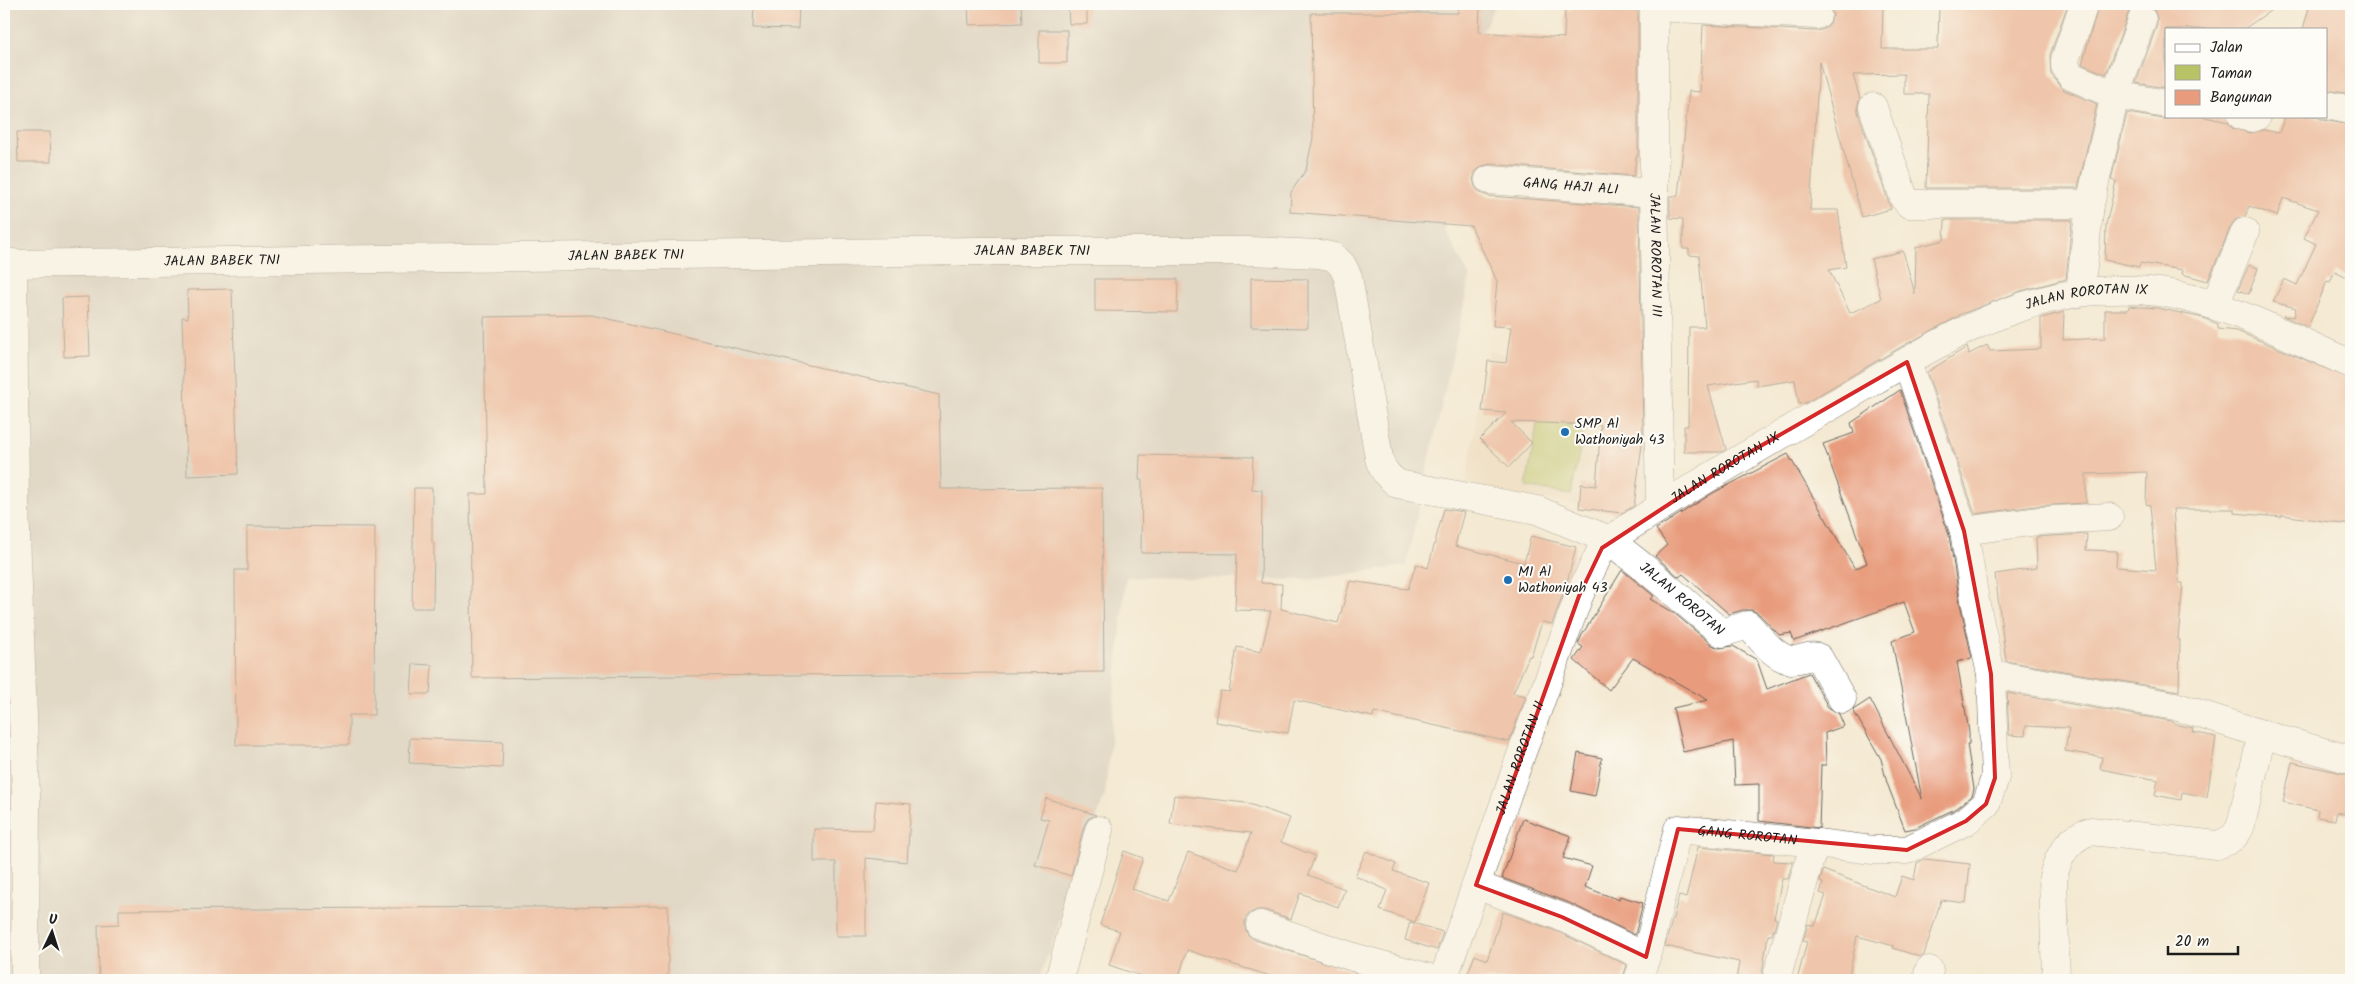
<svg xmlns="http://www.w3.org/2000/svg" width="2355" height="984" font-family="Kalam,sans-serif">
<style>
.built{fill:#ebd8ba}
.industrial{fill:#cbc3b8}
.green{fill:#b7c365;stroke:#6a7040}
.building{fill:#e89c7d}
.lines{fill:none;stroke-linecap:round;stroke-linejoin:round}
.minor-casing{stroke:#68645c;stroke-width:29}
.minor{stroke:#fff;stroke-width:28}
.marked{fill:none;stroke:#d62828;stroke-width:4;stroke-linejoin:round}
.poi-dot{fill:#1f6fb2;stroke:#fdfcf7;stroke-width:2}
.labels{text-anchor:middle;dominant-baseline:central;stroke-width:4;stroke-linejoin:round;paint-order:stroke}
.street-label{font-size:14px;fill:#1c1c1c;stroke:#fdfcf7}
.poi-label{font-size:14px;fill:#1c1c1c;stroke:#fdfcf7;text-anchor:start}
</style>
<rect width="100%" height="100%" fill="#fdfcf7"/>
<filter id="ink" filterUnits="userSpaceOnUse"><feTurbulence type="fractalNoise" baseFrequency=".02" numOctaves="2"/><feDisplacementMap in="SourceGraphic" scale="10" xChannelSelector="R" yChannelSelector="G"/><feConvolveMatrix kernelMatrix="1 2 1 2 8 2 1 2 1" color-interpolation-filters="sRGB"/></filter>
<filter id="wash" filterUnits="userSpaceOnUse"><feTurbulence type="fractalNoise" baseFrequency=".0096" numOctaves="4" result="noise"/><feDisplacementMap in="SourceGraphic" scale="20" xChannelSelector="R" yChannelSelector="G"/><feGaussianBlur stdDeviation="1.12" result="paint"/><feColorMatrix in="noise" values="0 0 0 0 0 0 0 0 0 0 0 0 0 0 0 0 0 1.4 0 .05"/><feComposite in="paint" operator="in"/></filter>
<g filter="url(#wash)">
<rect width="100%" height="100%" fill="#f4e9d2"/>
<path class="built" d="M1488 350 1531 360 1555 369 1665 378 1643 515 1465 487Z"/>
<path class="industrial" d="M4 4H1496L1468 59 1445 230 1470 277 1406 566 1308 580 1126 577 1105 795 1039 980H4Z"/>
<path class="green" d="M1538 419 1584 427 1571 495 1526 487Z"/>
<g id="blocks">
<path class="building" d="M754 4H799L798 29 753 28Z
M968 4H1021L1022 23 969 25Z
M1068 4H1087V24H1069Z
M1459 4H1480L1479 32 1564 38 1565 10H1571L1572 4H1638V156H1636L1634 176 1490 164 1483 166 1476 171 1473 179 1475 187 1480 193 1488 196 1639 207 1643 437 1634 506 1622 513 1579 508 1581 484 1596 486 1601 425 1511 422 1532 443 1509 467 1480 439 1506 413 1482 411 1488 361 1506 363 1511 327 1493 326 1497 281 1471 226 1290 212 1291 192 1306 170 1313 138 1311 13H1458Z
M1883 4 1882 49H1938L1939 4H2068L2050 55 2051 74 2064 90 2097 104 2078 188H1926L1929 94H1904V74L1853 75 1860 99 1858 104V112L1891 209 1862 217 1819 62 1810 210H1838L1846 267 1829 270 1850 313 1881 299 1871 259 1903 251 1915 294 1916 247 1944 240 1945 220H2072L2066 279 2021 291 1959 315V316L1901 347 1805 403 1799 404 1795 380 1757 386 1756 379 1708 386 1726 449 1722 452H1684V426H1688L1689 327H1705L1699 256 1689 255V249H1683V219L1670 218V196H1678L1689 91 1700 92 1703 25 1817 31 1825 29 1830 23 1833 15 1830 6Z
M2099 4H2280L2244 29H2166V88L2136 83 2157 25V18L2154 10 2147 5H2140L2132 8 2128 14 2106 74 2082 64Z
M2310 4H2351V94L2326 90V29H2303Z
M1039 30H1067V63H1039Z
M2127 113 2164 119 2175 116H2200L2228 122 2232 128 2250 133 2264 130 2279 133 2285 116H2315L2323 120 2351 125V279L2335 271 2330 282 2327 281 2308 327 2283 316 2294 317 2296 308 2273 302 2284 279 2297 285 2316 244 2304 238 2318 210 2283 198 2277 216 2249 206 2245 217 2236 219 2231 226 2208 281 2182 274 2183 270 2140 263 2139 267 2105 260 2106 225 2116 181 2111 180Z
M17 132H50L51 162H18Z
M2249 265 2258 268 2249 294 2238 290Z
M1251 278 1308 279V328L1251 327Z
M1095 279H1178L1177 312 1095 311Z
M232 289 238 474 187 476 182 317 188 318 187 290Z
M88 297 90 356 64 357 62 298Z
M2129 306 2157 308 2203 318 2218 324V329L2237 331 2351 379V525L2282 515 2281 517 2234 513V509H2173L2179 583H2183L2178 639 2180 640 2179 691 2006 661 1995 574 2037 568 2036 537 2087 534 2086 550 2117 551 2116 567 2156 570 2150 505 2146 504 2147 472 2086 474V503L2036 506 1975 514 1927 372 1967 347 1969 354 1987 345 1990 351 2041 349V318L2064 312 2063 340 2105 338V310H2128Z
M592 315 939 395 941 489 1102 488 1104 672 472 678 470 494H487L484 317Z
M1900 390 1949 535 1960 603 1972 658 1957 662 1969 732V744H1967L1974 789 1972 796 1957 808 1915 828 1905 830 1887 783 1881 759 1853 710 1870 699 1922 799 1892 641 1915 632 1904 602 1794 641 1791 633 1779 635 1759 614 1752 610H1743L1729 614 1683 574 1679 577 1655 556 1667 545 1656 529 1713 493 1788 454 1855 569 1867 563 1823 444 1854 433 1851 423Z
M1140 455 1253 457 1252 489 1262 490 1261 583 1282 584 1281 609 1338 623 1350 581 1408 589 1416 564 1428 568 1444 509 1464 512 1455 546 1524 563 1531 536 1576 547 1566 586 1552 624 1542 622 1531 656H1529L1513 693 1526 696 1509 742 1374 712 1373 717 1294 700 1288 733 1215 722 1220 691 1229 692 1237 647 1261 652 1271 611 1235 610 1237 554 1141 553 1142 480H1139Z
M414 488H432V543H434L433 608H412Z
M247 526 375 527 374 715H349V745H236L235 570H247Z
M1622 570 1654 596 1650 599 1673 612 1712 645 1719 648 1733 646 1757 660 1767 689 1809 673 1828 707 1839 714 1844 726 1825 733 1826 765H1821L1819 828 1759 821V784L1735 785 1733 741 1683 752 1673 708 1708 700 1633 658 1609 690 1574 660 1583 647 1578 644 1582 635Z
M413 664 432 665 430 694H411Z
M2007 693 2171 721 2178 725 2193 728 2192 732 2216 737 2207 797 2182 792 2181 800 2155 795 2158 780 2100 769 2102 757 2065 751 2069 728 2026 726 2025 736 2009 735Z
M410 738 503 742 502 768 409 763Z
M1578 753 1602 758 1595 796 1571 791Z
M2292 762 2351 775V815L2337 812 2335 820 2317 817 2318 810 2283 802Z
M1174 795 1246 803 1290 818 1281 842 1315 856 1308 875 1345 889 1338 907 1300 893 1291 919 1265 910H1257L1250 913 1245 919V928L1248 935 1255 940 1379 980H1283L1187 950 1178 980H1143L1144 977 1109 965 1120 931 1100 925 1124 851 1143 858 1132 889 1169 901 1188 852 1238 870 1251 833 1170 824Z
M1046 798 1096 815 1088 819 1084 826 1071 876 1035 865 1049 820 1040 818Z
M876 801 911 804 907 862 866 858V936H836V862H814V829L873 830Z
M1523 819 1571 836 1563 858 1592 866 1585 887 1619 900 1620 896 1643 903 1635 935 1567 902 1502 878Z
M1698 847 1774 854 1773 861 1793 862 1788 879H1782L1774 918 1777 919 1772 935H1768L1761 980H1736L1739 962 1665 946 1679 896 1686 898Z
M1366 851 1396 864 1393 871 1429 883 1415 922 1380 910 1387 890 1355 876Z
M1925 859 1970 864 1966 903 1941 900 1924 955 1921 957 1893 948 1894 946 1857 936 1848 980H1797L1807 942 1803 941 1808 924 1815 926 1826 895 1820 893 1823 883 1820 882 1823 870 1895 897 1902 876 1914 880 1917 863Z
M668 906V980H99L98 925 119 924V910Z
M1503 912 1556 931 1627 965 1622 980H1465L1475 955 1487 960Z
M1410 922 1443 932 1437 950 1405 940Z"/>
</g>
</g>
<g filter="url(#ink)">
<use href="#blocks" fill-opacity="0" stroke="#68645c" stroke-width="1"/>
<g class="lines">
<g class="minor-casing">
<g id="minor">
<path id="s1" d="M1654 4V193L1660 507"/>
<path d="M2084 4 2065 60V66L2071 76 2115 95 2166 104"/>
<path d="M1654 7 1817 15"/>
<path d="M2326 105 2351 110"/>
<path d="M1873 107 1904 198 1909 204H2090"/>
<path d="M2242 116 2253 118 2257 116"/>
<path id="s2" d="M1489 180 1654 193"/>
<path d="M13 263 15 507 26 796 25 980"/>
<path id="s3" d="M4 264 976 251H1249L1320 254 1334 257 1342 265 1348 277 1379 458C1382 470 1388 477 1398 484L1537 510 1609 540 1647 570 1722 633 1748 625C1759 636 1774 658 1791 660 1801 661 1810 653 1819 658L1842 699"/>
<path d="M2080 292 2090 204 2115 95 2142 20"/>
<path d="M2215 305 2245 232"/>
<path d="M1964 531 2038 521 2109 517"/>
<path d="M1991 674 2175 706 2262 734 2351 760"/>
<path d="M1476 885 1562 917 1646 957"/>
<path d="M1260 925 1353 957 1437 980"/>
<path d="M1059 980 1099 830"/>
<path id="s4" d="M1443 980 1521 755 1579 596 1602 548 1609 540C1681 493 1756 449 1831 406 1935 346 2032 276 2159 292 2223 301 2291 338 2351 364"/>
<path id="s5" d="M1638 980 1646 957 1678 829 1817 843"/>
<path d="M1776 980 1810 859 1817 843 1873 850H1907L1966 821 1986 804 1995 778 1991 674 1975 600 1964 531 1907 362"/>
<path d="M1927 980 1929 970"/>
<path d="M2056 980 2053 877C2058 856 2069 837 2091 831L2217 845C2230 841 2236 837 2241 825L2262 734"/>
</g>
</g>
<use href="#minor" class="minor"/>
</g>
</g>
<path d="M0 0H2355V984H0ZM1907 362 1964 531 1991 674 1995 778 1986 804 1966 821 1907 850 1678 829 1646 957 1562 917 1476 885 1579 596 1602 548 1738 459Z" fill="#f4e9d2" fill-opacity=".55" fill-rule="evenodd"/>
<path class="marked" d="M1907 362 1964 531 1991 674 1995 778 1986 804 1966 821 1907 850 1678 829 1646 957 1562 917 1476 885 1579 596 1602 548 1738 459Z"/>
<g class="poi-dot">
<circle cx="1565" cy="432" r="5"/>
<circle cx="1508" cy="580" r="5"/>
</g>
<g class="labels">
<g class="street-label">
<text stroke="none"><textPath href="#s2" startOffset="82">GANG HAJI ALI</textPath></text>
<text stroke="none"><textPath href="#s3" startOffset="1028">JALAN BABEK TNI</textPath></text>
<text stroke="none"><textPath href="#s1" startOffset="251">JALAN ROROTAN III</textPath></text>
<text stroke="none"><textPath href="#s3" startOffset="622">JALAN BABEK TNI</textPath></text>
<text stroke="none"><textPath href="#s3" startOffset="218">JALAN BABEK TNI</textPath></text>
<text stroke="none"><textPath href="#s4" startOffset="1012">JALAN ROROTAN IX</textPath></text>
<text stroke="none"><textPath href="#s4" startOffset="608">JALAN ROROTAN IX</textPath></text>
<text stroke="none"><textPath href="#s3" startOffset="1885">JALAN ROROTAN</textPath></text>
<text stroke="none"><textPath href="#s4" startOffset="235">JALAN ROROTAN II</textPath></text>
<text stroke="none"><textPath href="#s5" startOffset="226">GANG ROROTAN</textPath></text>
</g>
<g class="poi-label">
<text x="1575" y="424">SMP Al<tspan x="1575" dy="16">Wathoniyah 43</tspan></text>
<text x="1518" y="572">MI Al<tspan x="1518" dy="16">Wathoniyah 43</tspan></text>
</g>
</g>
<rect width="2355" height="984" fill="none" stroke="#fdfcf7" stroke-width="20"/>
<rect x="2165" y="28" width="162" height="90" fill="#fdfcf7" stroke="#a3a29f"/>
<rect x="2175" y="44" width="25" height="8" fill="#ffffff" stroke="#a3a29f"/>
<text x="2210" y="52" font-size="15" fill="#1c1c1c">Jalan</text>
<rect x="2175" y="65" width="25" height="15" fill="#b7c365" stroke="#a3a29f"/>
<text x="2210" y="78" font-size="15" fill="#1c1c1c">Taman</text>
<rect x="2175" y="90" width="25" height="15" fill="#e89c7d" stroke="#a3a29f"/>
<text x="2210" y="102" font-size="15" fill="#1c1c1c">Bangunan</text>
<g transform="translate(52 932) rotate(4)" stroke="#fdfcf7" stroke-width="4" paint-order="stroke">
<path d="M0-4L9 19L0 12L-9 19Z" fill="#1c1c1c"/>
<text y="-8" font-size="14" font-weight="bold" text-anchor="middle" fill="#1c1c1c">U</text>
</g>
<path d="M2168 946v8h70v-8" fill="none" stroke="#1c1c1c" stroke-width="2.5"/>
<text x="2175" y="946" font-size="15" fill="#1c1c1c" stroke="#fdfcf7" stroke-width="4" paint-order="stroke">20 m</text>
</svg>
